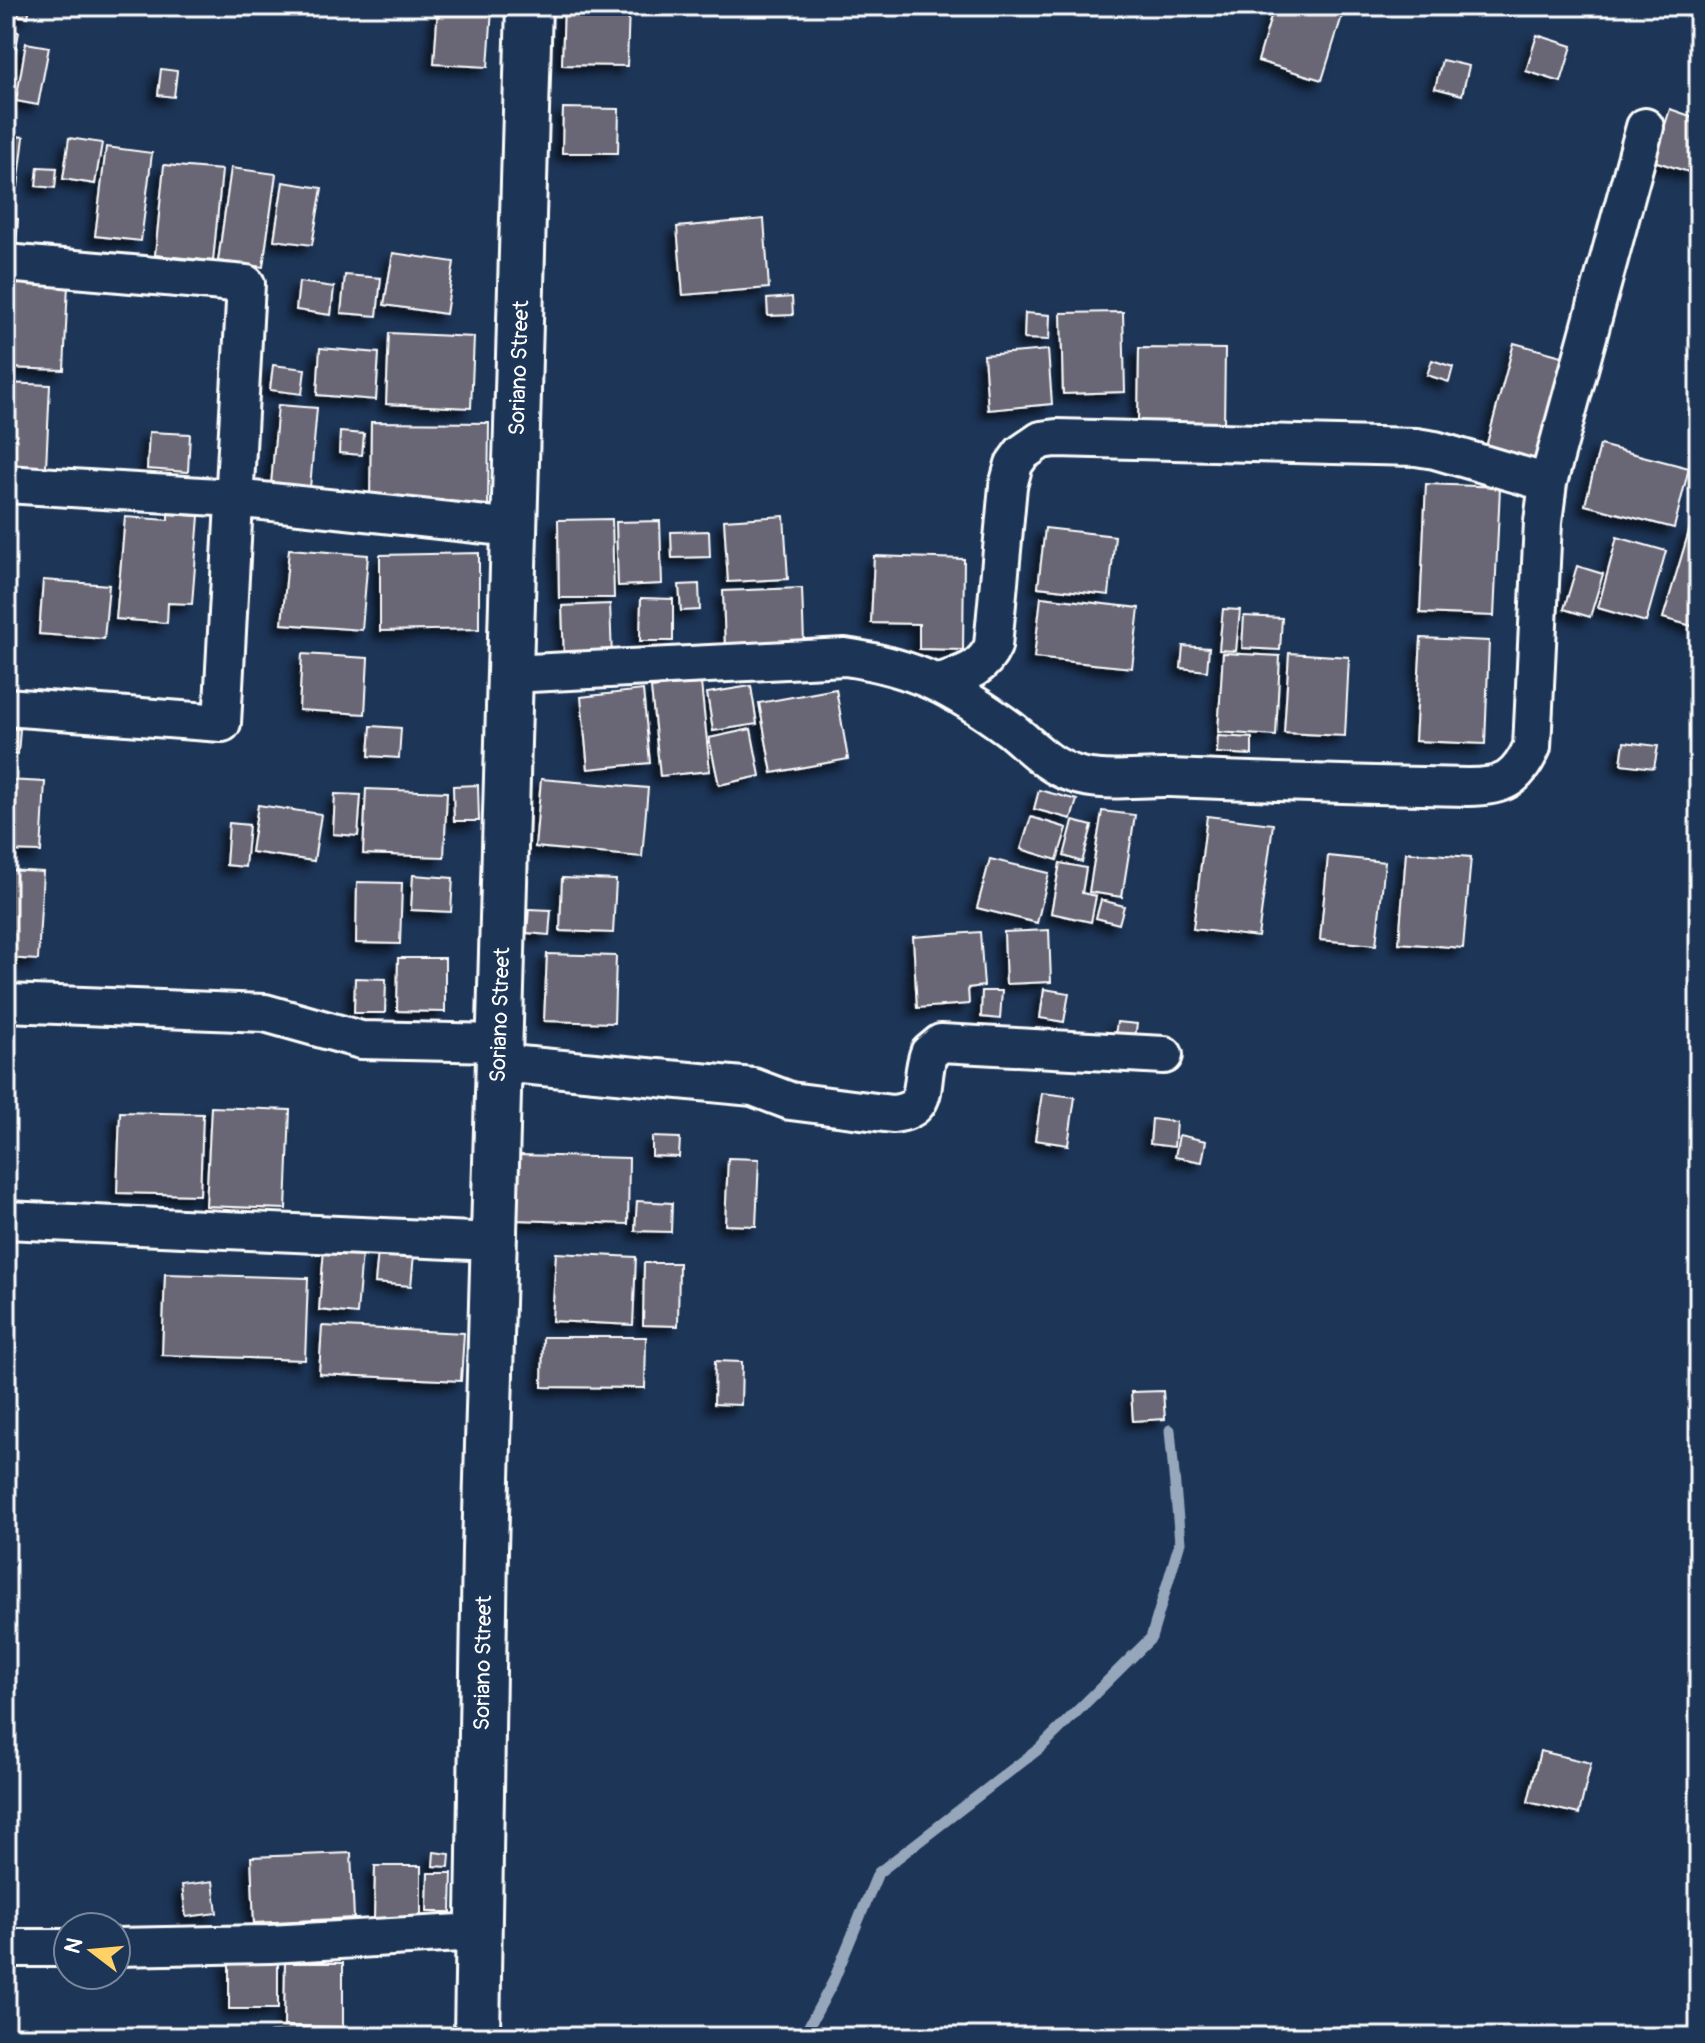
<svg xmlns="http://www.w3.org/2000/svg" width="1705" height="2043" font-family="Pangolin,sans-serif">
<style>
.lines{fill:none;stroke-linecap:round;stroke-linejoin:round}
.stream{stroke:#96a7bc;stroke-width:11}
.building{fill:#696674;stroke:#fff;stroke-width:2;filter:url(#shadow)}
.minor-casing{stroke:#fff;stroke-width:42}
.major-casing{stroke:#fff;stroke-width:50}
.minor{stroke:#1d3557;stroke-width:36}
.major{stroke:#1d3557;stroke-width:44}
.labels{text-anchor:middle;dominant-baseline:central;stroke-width:8;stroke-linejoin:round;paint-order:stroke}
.street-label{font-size:22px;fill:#fff;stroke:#1d3557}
</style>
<defs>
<filter id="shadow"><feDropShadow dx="-7" dy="7" stdDeviation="4" flood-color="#0009"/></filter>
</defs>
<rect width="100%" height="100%" fill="#1d3557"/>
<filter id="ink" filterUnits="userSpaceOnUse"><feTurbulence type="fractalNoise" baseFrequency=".0125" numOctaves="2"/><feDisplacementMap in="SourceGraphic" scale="16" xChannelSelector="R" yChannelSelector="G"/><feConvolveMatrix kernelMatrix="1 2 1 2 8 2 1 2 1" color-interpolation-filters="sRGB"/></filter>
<g filter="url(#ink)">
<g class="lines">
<path class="stream" d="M271 2037 323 2028 367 2037
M803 2037 833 1982 878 1873 1040 1748 1151 1638 1180 1542 1170 1430"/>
</g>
<path class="building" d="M6 6H30L28 17 6 13Z
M438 6 492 9 488 67 434 64Z
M564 6H629L627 66 562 65Z
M1274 6H1308L1342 16 1322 80 1258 61Z
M6 30 19 32 6 100Z
M1537 35 1572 46 1561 82 1526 71Z
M26 43 49 47 38 105 16 101Z
M1442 60 1469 66 1462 95 1435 88Z
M161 69 177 71 174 97 158 95Z
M563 108 619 109 618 153H562Z
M1670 109 1699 119V151L1692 173 1654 161Z
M6 135 24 137 18 187 6 186Z
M69 138 102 143 95 184 63 179Z
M106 147 152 153 141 241 95 236Z
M164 165 222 170 213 261 155 255Z
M38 167 57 168 55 188 36 186Z
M231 168 276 174 263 267 218 261Z
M283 182 322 188 312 245 274 240Z
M6 218 18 219 16 250H6Z
M764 219 769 288 683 295 677 227Z
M393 253 454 262 446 314 384 305Z
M345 275 381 278 377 316 341 313Z
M6 281 68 284 64 370 6 368Z
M299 282 334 287 331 315 296 310Z
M792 297 793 315 768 316 767 299Z
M1123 312 1125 392 1063 394 1061 313Z
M1025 313 1050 315 1049 340 1024 339Z
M389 333 474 337 471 408 386 404Z
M1514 343 1569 358 1540 462 1486 447Z
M320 348 379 353 376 400 317 395Z
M1139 348 1225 349 1224 426 1138 425Z
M1048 350 1052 404 988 410 984 355Z
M1432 360 1453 367 1449 382 1427 375Z
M273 365 305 369 302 394 270 390Z
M6 383 50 385 46 467 6 465Z
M278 405 317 408 310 488 271 485Z
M371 422 489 423 488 507 370 505Z
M149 432 190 434 188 472 147 469Z
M340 432 364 434 362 455 339 453Z
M1600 445 1689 468 1674 528 1585 505Z
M1426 484 1500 487 1494 616 1420 613Z
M168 514 199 516 192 604 168 603 167 623 116 619 125 517 168 520Z
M784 516 788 579 728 582 724 520Z
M612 519 614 598H559L558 520Z
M660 521 662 584 618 586 616 522Z
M1045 528 1115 536 1109 595 1038 587Z
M1690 528 1699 530V628L1663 618Z
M709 531 710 557 672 558 671 532Z
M1617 537 1666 551 1646 622 1598 608Z
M289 549 368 555 362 630 282 624Z
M479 553V629L380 631V555Z
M874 556 964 559 963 650 919 649V624L871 623Z
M1577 566 1603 574 1590 617 1564 609Z
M43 580 109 585 104 639 39 634Z
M699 584 700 610 681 611 679 585Z
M802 588 804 643 725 647 723 591Z
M1041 597 1139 608 1132 668 1034 658Z
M641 598 673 599V641H640Z
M610 604 612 657 564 658 562 606Z
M1223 609 1240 610 1236 651 1219 650Z
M1244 616 1282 618 1280 650 1242 648Z
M1421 638 1489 641 1485 744 1415 741Z
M1183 646 1209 648 1207 671 1181 668Z
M1223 653 1280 656 1276 736 1218 732Z
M1289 653 1349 657 1345 736 1284 733Z
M302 654 368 658 365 714 299 710Z
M701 683 710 771 660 776 651 688Z
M751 686 757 724 713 731 707 693Z
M836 689 848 759 772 773 759 703Z
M643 690 650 763 588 769 581 697Z
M371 726 401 728 399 758 369 756Z
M6 728 20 729 18 754 6 753Z
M751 729 760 776 719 785 709 738Z
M1218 736 1252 738V755L1217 753Z
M1624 742 1658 746 1654 768 1621 764Z
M541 779 648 788 642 857 535 847Z
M6 780 45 782 41 852 6 851Z
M478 785 479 821H454L453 786Z
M366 789 447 792 444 857 363 854Z
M1039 790 1077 800 1071 819 1034 809Z
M335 794 361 795 358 836 333 834Z
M258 805 321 814 314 861 251 852Z
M1102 811 1135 815 1122 897 1089 892Z
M1207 816 1273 824 1258 937 1193 929Z
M1031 817 1067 828 1057 860 1021 849Z
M1073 821 1092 826 1082 862 1064 856Z
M229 823 249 825 245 867 226 865Z
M1406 852 1471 857 1463 948 1399 943Z
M1328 856 1385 862 1376 945 1320 940Z
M990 859 1049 873 1037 923 977 908Z
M1060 863 1086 868 1082 893 1096 896 1091 922 1051 913Z
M6 870 43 872 38 960 6 958Z
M413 875 453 878 451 912 411 910Z
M562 878 616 880 613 933 560 931Z
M357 882 402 883 400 944 356 943Z
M1101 900 1124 906 1119 924 1096 918Z
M529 909 551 910 549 935 527 933Z
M1049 930 1051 982 1006 984 1004 932Z
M980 932 984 986 968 988 969 1004 917 1008 913 937Z
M547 954 616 956 614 1023 544 1021Z
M398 958H445V1012L397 1011Z
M355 978 386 979 385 1013H354Z
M1044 989 1069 993 1064 1022 1040 1018Z
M982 991H1002L1000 1019 981 1017Z
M1117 1022 1137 1024 1133 1051 1113 1048Z
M1042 1093 1075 1097 1068 1145 1035 1140Z
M211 1107 290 1110 286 1209 206 1206Z
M120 1112 203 1114 200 1195 117 1193Z
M1152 1119 1176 1122 1174 1147 1150 1144Z
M1179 1135 1206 1141 1202 1162 1175 1157Z
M652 1137 680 1138 679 1157 652 1156Z
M519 1155 629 1158 628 1224 517 1220Z
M728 1158 759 1159 756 1226 725 1225Z
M637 1201 672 1203 671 1232 635 1231Z
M324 1249 362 1252 357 1314 319 1310Z
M378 1251 414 1254 411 1286 375 1283Z
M556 1253 636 1257 633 1325 552 1321Z
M644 1263H679L678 1326 643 1325Z
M165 1274 308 1278 305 1360 162 1355Z
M322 1326 464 1333 461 1381 319 1374Z
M543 1337H646L645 1388 542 1387Z
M715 1361 742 1362 741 1405 714 1404Z
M1163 1391 1165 1419 1133 1421 1131 1392Z
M1540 1751 1591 1763 1579 1814 1528 1802Z
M434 1852 450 1854 449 1867 433 1866Z
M351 1853 354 1918 254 1923 251 1857Z
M375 1866H421V1921H374Z
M428 1873H452L451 1912H427Z
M213 1881 217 1913 186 1917 182 1885Z
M229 1960H278V2009H229Z
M285 1963H343V2027L284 2026Z"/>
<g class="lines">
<g class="minor-casing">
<path id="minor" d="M6 263 246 284 222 723 6 707
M6 484 234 498 514 528
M510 674 845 657C915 667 954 688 1010 729 1030 745 1048 766 1074 774 1102 784 1140 777 1170 778 1269 782 1368 785 1468 787 1503 787 1517 780 1532 747L1543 522 1548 483 1645 127
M938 683C962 674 982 671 993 646L1008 486 1014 464 1022 453 1041 440 1056 438 1416 447 1435 450 1548 483
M6 1003 265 1013 361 1040 499 1043
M499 1063 753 1087 790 1101 892 1114C933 1110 918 1081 929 1053L941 1043 1164 1055
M6 1220 494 1242
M116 1947 270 1944 478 1932
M6 1948H68"/>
</g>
<g class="major-casing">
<path id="major" d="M477 2037 485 1549 529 6"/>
</g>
<use href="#minor" class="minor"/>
<use href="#major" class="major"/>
</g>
</g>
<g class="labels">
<g class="street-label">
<text transform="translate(519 368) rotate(-88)">Soriano Street</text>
<text transform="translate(500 1015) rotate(-88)">Soriano Street</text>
<text transform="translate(483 1663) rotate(-89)">Soriano Street</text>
</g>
</g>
<rect width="1705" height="2043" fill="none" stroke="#1d3557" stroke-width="32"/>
<rect x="16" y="16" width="1673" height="2011" fill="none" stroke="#fff" stroke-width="3" filter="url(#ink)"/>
<g transform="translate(92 1951) rotate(286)"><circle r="38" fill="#1d3557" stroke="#77869a" stroke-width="2"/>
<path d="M0-6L14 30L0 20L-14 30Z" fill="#ffd166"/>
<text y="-12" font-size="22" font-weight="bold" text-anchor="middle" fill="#ffffff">N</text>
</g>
</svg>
